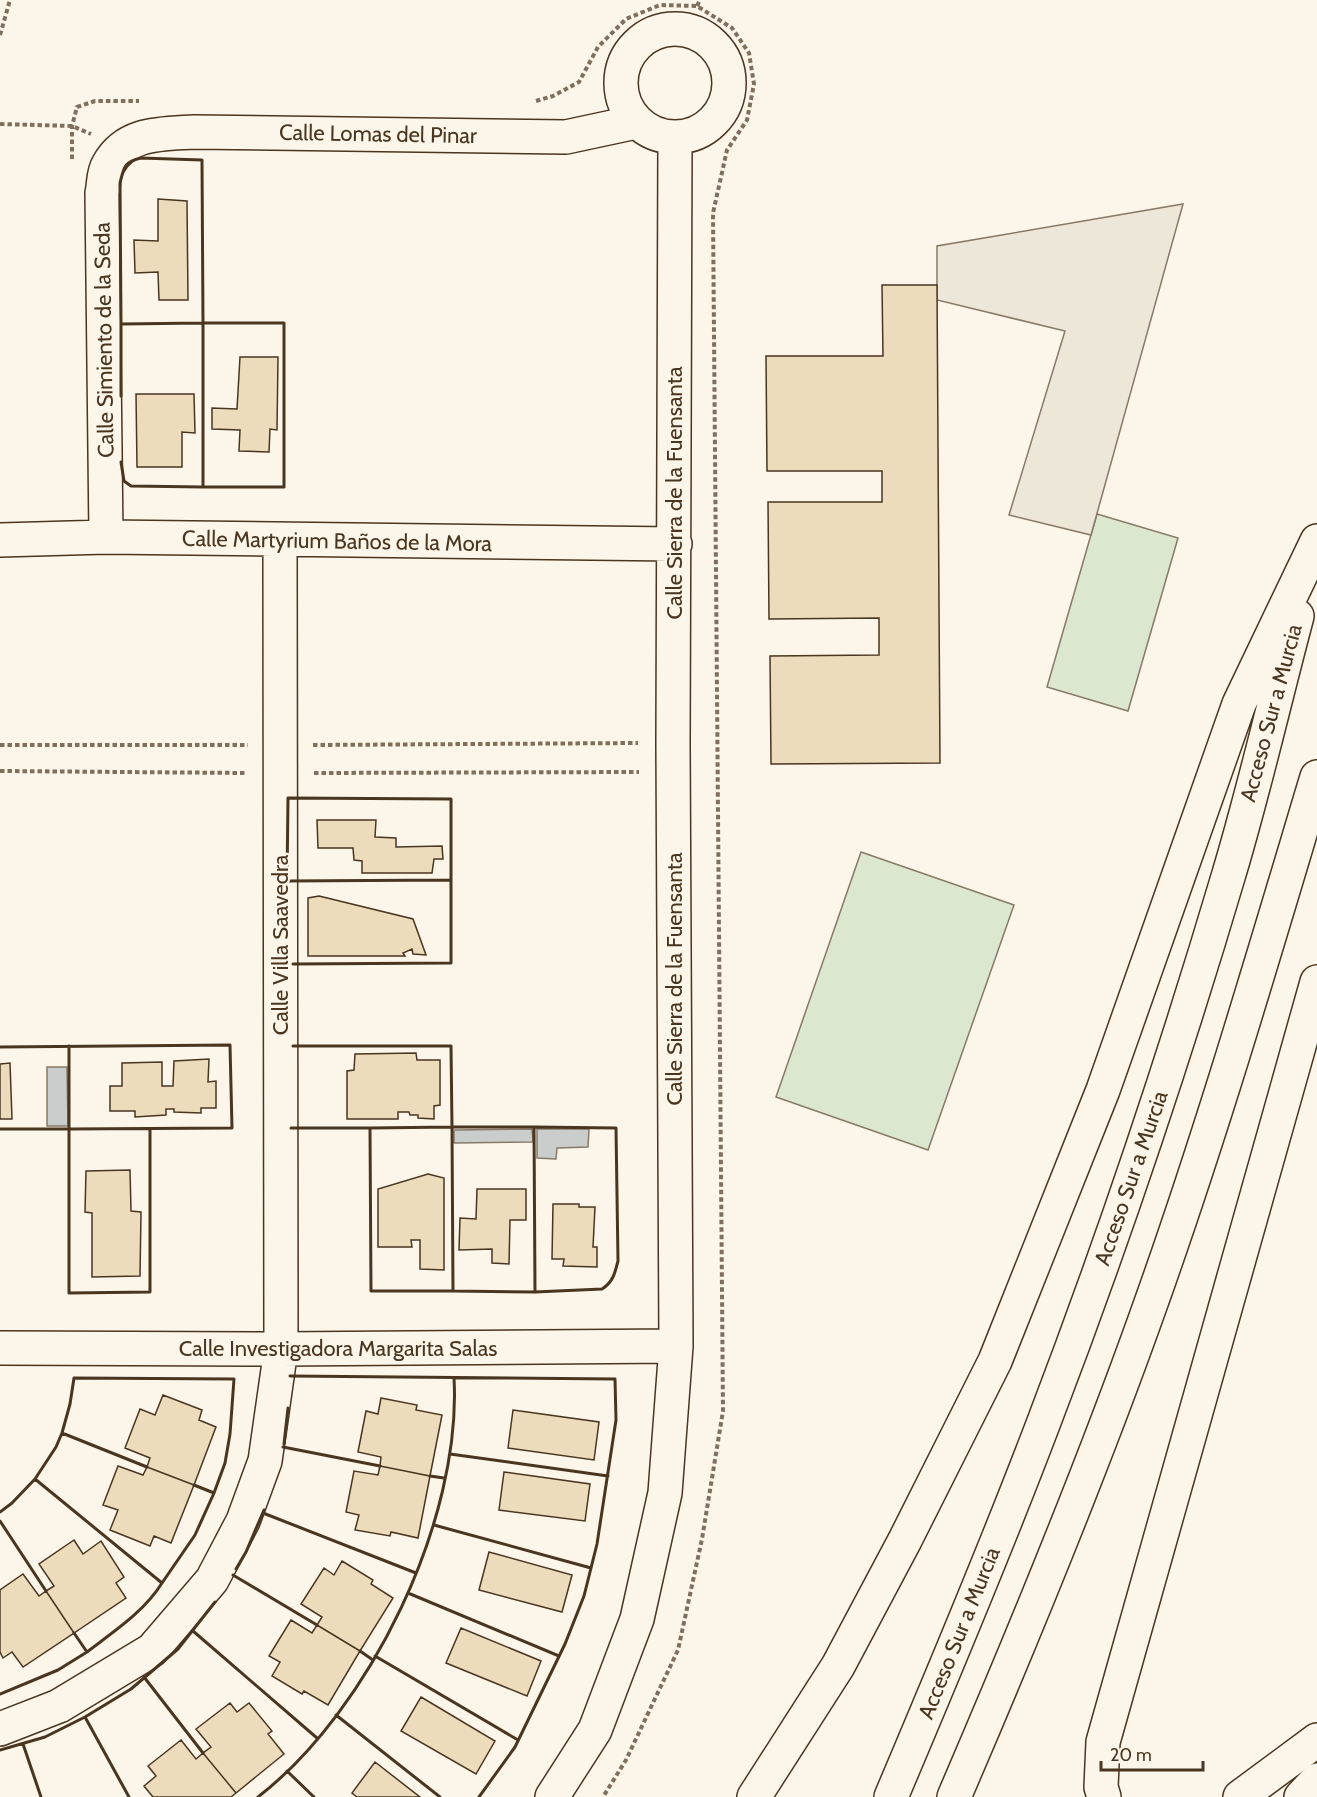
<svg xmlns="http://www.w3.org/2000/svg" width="1317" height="1797" font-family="Cabin,sans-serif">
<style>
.green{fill:#dce7d0;stroke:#887966;stroke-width:1.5}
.parking{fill:#ede7d9;stroke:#887966;stroke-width:1.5}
.water{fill:#c9cecd;stroke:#887966;stroke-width:1.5}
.building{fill:#ecdcbc;stroke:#4a3520;stroke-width:1.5}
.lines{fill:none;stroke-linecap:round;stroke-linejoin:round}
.minor-casing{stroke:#4a3520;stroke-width:36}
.highway-casing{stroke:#4a3520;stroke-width:36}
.path{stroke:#7f6f5c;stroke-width:4;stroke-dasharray:4.5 3;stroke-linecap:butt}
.minor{stroke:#fbf6e9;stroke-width:33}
.highway{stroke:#fbf6e9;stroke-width:33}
.wall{stroke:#4a3520;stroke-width:3}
.labels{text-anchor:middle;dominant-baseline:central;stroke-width:4.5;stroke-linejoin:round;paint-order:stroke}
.street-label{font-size:22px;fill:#4a3520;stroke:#fbf6e9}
</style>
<rect width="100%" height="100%" fill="#fbf6e9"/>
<path class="green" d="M1097 514 1178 538 1128 711 1047 687Z
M861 852 1014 905 928 1150 776 1097Z"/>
<path class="parking" d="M1183 204 1091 535 1009 515 1065 331 937 300V246Z"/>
<path class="water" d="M47 1067H67L68 1126H47Z
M532 1129 533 1142 454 1143V1130Z
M537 1129H589L588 1147 557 1148 556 1159 537 1158Z"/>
<path class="building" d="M158 199 187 201 188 300H159L158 272 135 273 134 240 158 241Z
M882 285H937L940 763 771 764 770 656 879 655V618L769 619 768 502H882V471H767L766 356H883Z
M240 357H278L277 430 270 429 269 452 239 451 240 430 212 429V408L237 409Z
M136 394H194L195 433 182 432V467H137Z
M317 820H376L375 837 396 838V847L442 846 443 859H434L432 873H362V861L354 860 353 848H318Z
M319 896 413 919 426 955 413 954 412 949 403 953 405 956H308V898Z
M416 1053 417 1060H440V1105L434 1106V1119L418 1118V1115H410L409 1112H398V1119H347V1071L354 1070 355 1054Z
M209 1059 208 1082 216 1081V1108H201V1113L174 1112V1109H166V1115L135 1117V1111H110V1086H122V1063L162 1062V1086H173L174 1061Z
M10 1063 12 1119H0V1064Z
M130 1170 131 1211 141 1212 140 1276 92 1277V1213L85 1212 86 1171Z
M428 1174 444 1178V1270L420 1269V1240H411L412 1247H378V1189Z
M477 1189H526V1220H510L509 1264 492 1263V1249L459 1250 460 1218 476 1219Z
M553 1204H579V1207H595L593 1247H597V1267L563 1266 564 1259H552Z
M163 1395 202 1410 199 1420 216 1427 194 1485 147 1467 150 1458 125 1448 140 1409 155 1415Z
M381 1398 417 1405 416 1410 442 1415 430 1476 380 1466 381 1457 358 1452 366 1411 378 1414Z
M513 1410 599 1422 594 1460 508 1448Z
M118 1466 143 1475 147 1467 194 1485 171 1543 154 1536 150 1546 110 1530 118 1510 103 1505Z
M380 1466 430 1476 418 1538 391 1532 390 1536 355 1530 359 1515 346 1512 354 1471 378 1475Z
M504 1472 590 1484 585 1521 499 1510Z
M74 1540 83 1554 101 1541 124 1577 116 1583 126 1598 74 1633 46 1591 54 1586 39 1564Z
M489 1552 572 1575 562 1612 479 1590Z
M342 1561 373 1580 371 1584 393 1598 360 1651 317 1625 322 1617 301 1604 324 1568 334 1575Z
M23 1574 39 1596 46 1591 74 1633 23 1667 12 1652 3 1658 0 1652V1590Z
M291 1620 312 1633 317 1625 360 1651 328 1705 304 1691 302 1694 272 1676 280 1662 269 1656Z
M461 1628 541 1661 527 1696 446 1663Z
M421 1697 495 1741 476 1774 401 1731Z
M230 1703 237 1712 249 1703 272 1731 268 1734 284 1754 236 1793 203 1753 211 1747 196 1729Z
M181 1740 196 1759 203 1753 236 1793 231 1797H153L144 1786 156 1776 148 1766Z
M375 1762 420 1797H357L352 1793Z"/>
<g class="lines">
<g class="minor-casing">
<path id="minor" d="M621 83a54 54 0 1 1 108 0a54 54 0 1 1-108 0Z
M106 537 102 193C104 185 103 173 108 165 126 132 161 134 194 132L566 137 636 122
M0 540 106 537 675 544
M0 1348 281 1349 676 1346
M0 1729 59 1706 152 1650 212 1580 243 1521 265 1461 281 1349 280 540
M552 1797 595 1730 637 1619 665 1493 676 1346 673 743 675 138
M1301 1797 1317 1780"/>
</g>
<g class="highway-casing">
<path id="highway" d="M754 1797 838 1666 905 1540 995 1361 1103 1090 1239 704 1317 541
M891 1797C944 1672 997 1546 1045 1419 1113 1241 1174 1059 1228 877 1254 791 1274 702 1297 616
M954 1797C1022 1639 1088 1479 1146 1317 1210 1139 1263 957 1317 777
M1104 1797 1101 1787 1103 1742 1317 982
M1240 1797 1317 1740"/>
</g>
<path class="path" d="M697 6 700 0
M0 35 10 0
M536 101 553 96 579 82 598 47 626 19 660 5 697 6 732 28 749 53 754 84 747 120 727 150 713 213 723 1411 702 1539 678 1650 626 1760 603 1797
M0 124 72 126 91 134
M72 159V126L77 107 95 101H139
M0 745H248
M313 745 638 743
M0 771 246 773
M314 773 639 772"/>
<use href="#minor" class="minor"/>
<use href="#highway" class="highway"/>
<path class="wall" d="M141 158 202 160 203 323 121 324 120 183C124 167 124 162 141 158Z
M203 323H284V487H203Z
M121 396V324
M121 462 124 481 131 486 203 487
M288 798 451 799V880L287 881Z
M293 964 451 963V880
M293 1046H451L452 1127 370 1128 371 1291H453
M0 1047 230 1045 232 1128 69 1129V1293L150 1292V1129
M534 1127 616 1128 618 1261C615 1273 613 1282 602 1289L535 1292Z
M534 1127H452L453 1291 535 1292
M291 1128H370
M0 1129H69V1046
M290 1376 615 1379 616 1420 597 1544 584 1596 565 1644 515 1747 479 1797
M62 1433 56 1447 35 1479 162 1583 195 1535 214 1493
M284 1444 288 1408
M283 1447 380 1466
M450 1454 608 1476
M147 1467 62 1433 70 1404 74 1378 234 1379 230 1434 225 1463 214 1493 194 1485
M430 1476 444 1478
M0 1512 12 1503 35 1479
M263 1513 416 1573
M0 1521 46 1591
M434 1525 591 1568
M236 1569 246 1552 264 1510
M233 1575 317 1625
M408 1593 559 1656
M193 1631 317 1738
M74 1633 87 1652C113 1632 144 1612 162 1583
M360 1651 373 1660
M375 1656 518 1740
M144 1677 203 1753
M0 1694 58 1670 87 1652
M336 1715 440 1797
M85 1717 129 1797
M23 1744 41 1797
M0 1750 45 1737 85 1717 131 1689 178 1649 215 1602
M287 1771 314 1797
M258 1797C370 1710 462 1520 454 1378"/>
</g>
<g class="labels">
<g class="street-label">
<text transform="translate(378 134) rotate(1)">Calle Lomas del Pinar</text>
<text transform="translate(104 340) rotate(-91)">Calle Simiento de la Seda</text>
<text transform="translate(674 493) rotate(-90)">Calle Sierra de la Fuensanta</text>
<text transform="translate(337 541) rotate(1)">Calle Martyrium Baños de la Mora</text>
<text transform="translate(1271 713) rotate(-75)">Acceso Sur a Murcia</text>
<text transform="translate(280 945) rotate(-90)">Calle Villa Saavedra</text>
<text transform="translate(674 979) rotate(-90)">Calle Sierra de la Fuensanta</text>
<text transform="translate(1131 1178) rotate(-71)">Acceso Sur a Murcia</text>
<text x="338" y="1348">Calle Investigadora Margarita Salas</text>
<text transform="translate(959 1633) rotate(-68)">Acceso Sur a Murcia</text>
</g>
</g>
<path d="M1101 1761v9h102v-9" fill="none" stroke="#4a3520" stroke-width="3"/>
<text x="1110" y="1761" font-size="18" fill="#4a3520" stroke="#fbf6e9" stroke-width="4.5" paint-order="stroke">20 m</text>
</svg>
